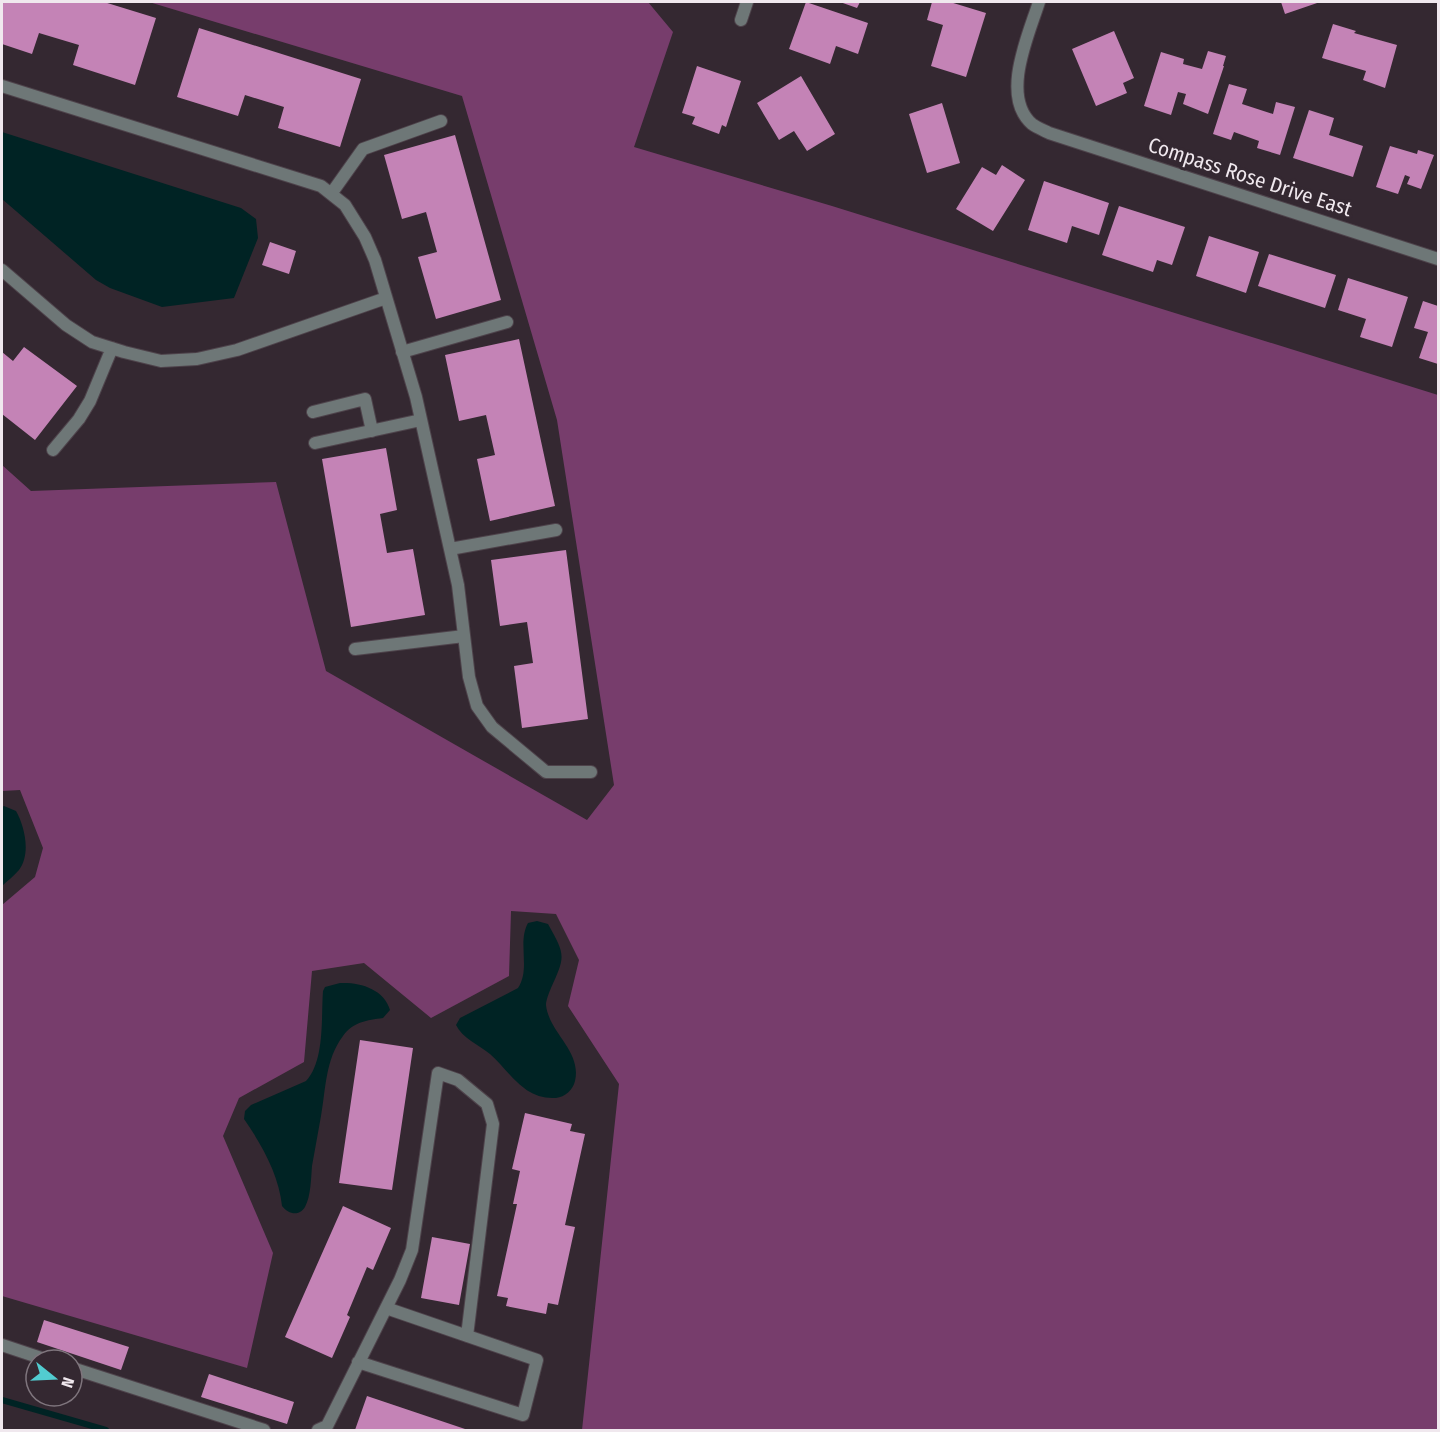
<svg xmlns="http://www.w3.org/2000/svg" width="1440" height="1432" font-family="'Fira Sans Condensed',sans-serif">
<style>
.forest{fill:#773d6c}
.water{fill:#002324}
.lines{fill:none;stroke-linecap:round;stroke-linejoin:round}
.stream{stroke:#002324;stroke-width:6}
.building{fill:#c483b6}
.service-casing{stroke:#4e434b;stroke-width:14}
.minor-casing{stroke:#4e434b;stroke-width:14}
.service{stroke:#6e7777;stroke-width:12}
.minor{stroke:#6e7777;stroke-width:12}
.labels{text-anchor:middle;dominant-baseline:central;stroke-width:6;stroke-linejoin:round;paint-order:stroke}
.street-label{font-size:21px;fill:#f0e8ee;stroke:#342831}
</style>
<rect width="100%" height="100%" fill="#342831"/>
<path class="forest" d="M149 2H648L673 32 634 147 832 206 1438 395V1430H582L619 1084 568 1006 579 960 556 914 511 911 509 976 431 1018 364 963 312 971 304 1062 239 1098 223 1136 273 1253 247 1368 2 1296V905L35 877 43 848 20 790 2 791V465L31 491 276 482 326 671 587 820 614 785 557 420 462 96Z"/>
<path class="water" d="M2 132 241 208 256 219 258 238 234 298 162 307 110 288 96 280 2 199Z
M4 806 16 811C25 827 31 854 19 870 14 876 7 881 2 886V807Z
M537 921 548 924C565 955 566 955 551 988 549 993 546 1000 546 1005 549 1033 582 1051 575 1081 573 1090 565 1097 556 1098 524 1100 511 1073 490 1054 479 1045 462 1038 456 1025L460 1018 518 988C531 968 517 943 528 923Z
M340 983C360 982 384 989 390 1010L383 1018C367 1020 353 1022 343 1036 325 1060 326 1089 321 1116 318 1133 315 1149 312 1166 311 1178 311 1196 305 1207 299 1217 288 1214 282 1206 279 1175 262 1145 244 1119L245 1111 251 1105 306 1081C325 1061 321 1017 323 991L325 987Z"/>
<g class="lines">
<path class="stream" d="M2 1400 106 1430"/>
</g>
<path class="building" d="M2 2H104L156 18 135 85 73 65 79 45 39 33 32 54 2 44Z
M806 2 868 23 858 54 836 46 830 64 789 49Z
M840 2H860L857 8Z
M932 2H950L986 13 966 77 931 66 943 25 927 20Z
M1281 2H1320L1285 14Z
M1333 24 1356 31 1354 33 1397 45 1385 88 1363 80 1366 71 1322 58Z
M199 28 361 79 340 147 278 128 284 107 245 95 238 116 177 97Z
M1114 31 1134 78 1123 83 1127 93 1096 106 1072 49Z
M1208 51 1226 56 1223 66H1224L1208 114 1183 104 1186 94 1178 92 1171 115 1144 106 1161 52 1184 59 1183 64 1202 69Z
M697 66 741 81 726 127 722 125 719 134 692 124 695 117 682 113Z
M801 76 835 134 807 151 794 131 779 140 757 103Z
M1229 84 1247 89 1242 104 1273 114 1276 102 1295 107 1280 155 1257 148 1259 141 1234 132 1231 140 1213 134Z
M942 103 960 163 927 173 909 114Z
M1309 110 1334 118 1329 135 1363 146 1353 177 1293 158Z
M455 135 501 300 436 319 418 257 437 252 426 212 402 219 384 155Z
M1390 146 1417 154 1418 150 1434 155 1421 189 1407 184 1410 177 1405 175 1398 194 1376 187Z
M1002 165 1025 180 993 231 956 209 982 167 996 175Z
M1044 181 1109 203 1099 235 1072 226 1067 243 1028 230Z
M1119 206 1185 227 1172 265 1157 260 1153 272 1102 255Z
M1209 236 1259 252 1246 293 1196 276Z
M270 242 296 251 289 274 262 265Z
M1269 254 1336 275 1325 308 1258 286Z
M1348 278 1408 297 1392 347 1360 337 1366 319 1338 310Z
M1423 301 1438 306V364L1419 358 1428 332 1414 328Z
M519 339 555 506 490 521 477 459 495 455 486 415 459 421 445 355Z
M24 347 77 386 35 440 2 414V352L13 361Z
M386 448 397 510 380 514 387 553 413 549 425 615 351 627 322 459Z
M566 550 588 719 522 728 514 666 533 663 527 622 500 626 491 560Z
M360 1040 413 1048 392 1190 339 1183Z
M525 1113 572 1124 570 1131 585 1134 565 1225 575 1227 558 1305 548 1303 546 1314 506 1306 508 1298 497 1296 517 1204H513L520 1171 512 1169Z
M343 1206 391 1228 373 1270 367 1267 347 1315 350 1317 332 1358 285 1337Z
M432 1237 470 1244 459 1305 421 1298Z
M44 1320 129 1347 121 1370 37 1342Z
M209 1374 294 1402 287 1424 201 1397Z
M367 1396 468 1430H355Z"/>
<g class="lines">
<g class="service-casing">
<path id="service" d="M2 86 321 186 345 205 365 237 375 260 416 397 458 585 469 677 477 706 492 727 546 772H591
M331 194 363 149 441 121
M2 270 66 325 92 342 124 352 161 361 197 359 237 350 386 298
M402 352 507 322
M313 412 365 399 372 431
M315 443 421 420
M53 450 79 419 90 401 112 348
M450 549 556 530
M355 649 464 636
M2 1345 47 1360
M358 1362 523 1415 537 1360 386 1308
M72 1368 264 1430
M318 1430 327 1426 400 1280 412 1250 438 1073 458 1080 487 1104 493 1124 467 1336"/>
</g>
<g class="minor-casing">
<path id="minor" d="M1039 2C1029 34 1000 96 1032 124 1036 127 1043 130 1049 133L1438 259
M741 20 747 2"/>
</g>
<use href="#service" class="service"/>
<use href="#minor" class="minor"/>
</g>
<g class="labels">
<g class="street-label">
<text transform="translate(1250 177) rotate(18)">Compass Rose Drive East</text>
</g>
</g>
<rect width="1440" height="1432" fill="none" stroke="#f0e8ee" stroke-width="6"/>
<g transform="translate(54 1378) rotate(108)"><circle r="28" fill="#342831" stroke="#7f757d" stroke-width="1.5"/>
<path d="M0-4.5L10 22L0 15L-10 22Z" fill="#52ccd0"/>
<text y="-9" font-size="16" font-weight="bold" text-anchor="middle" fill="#f0e8ee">N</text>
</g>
</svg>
